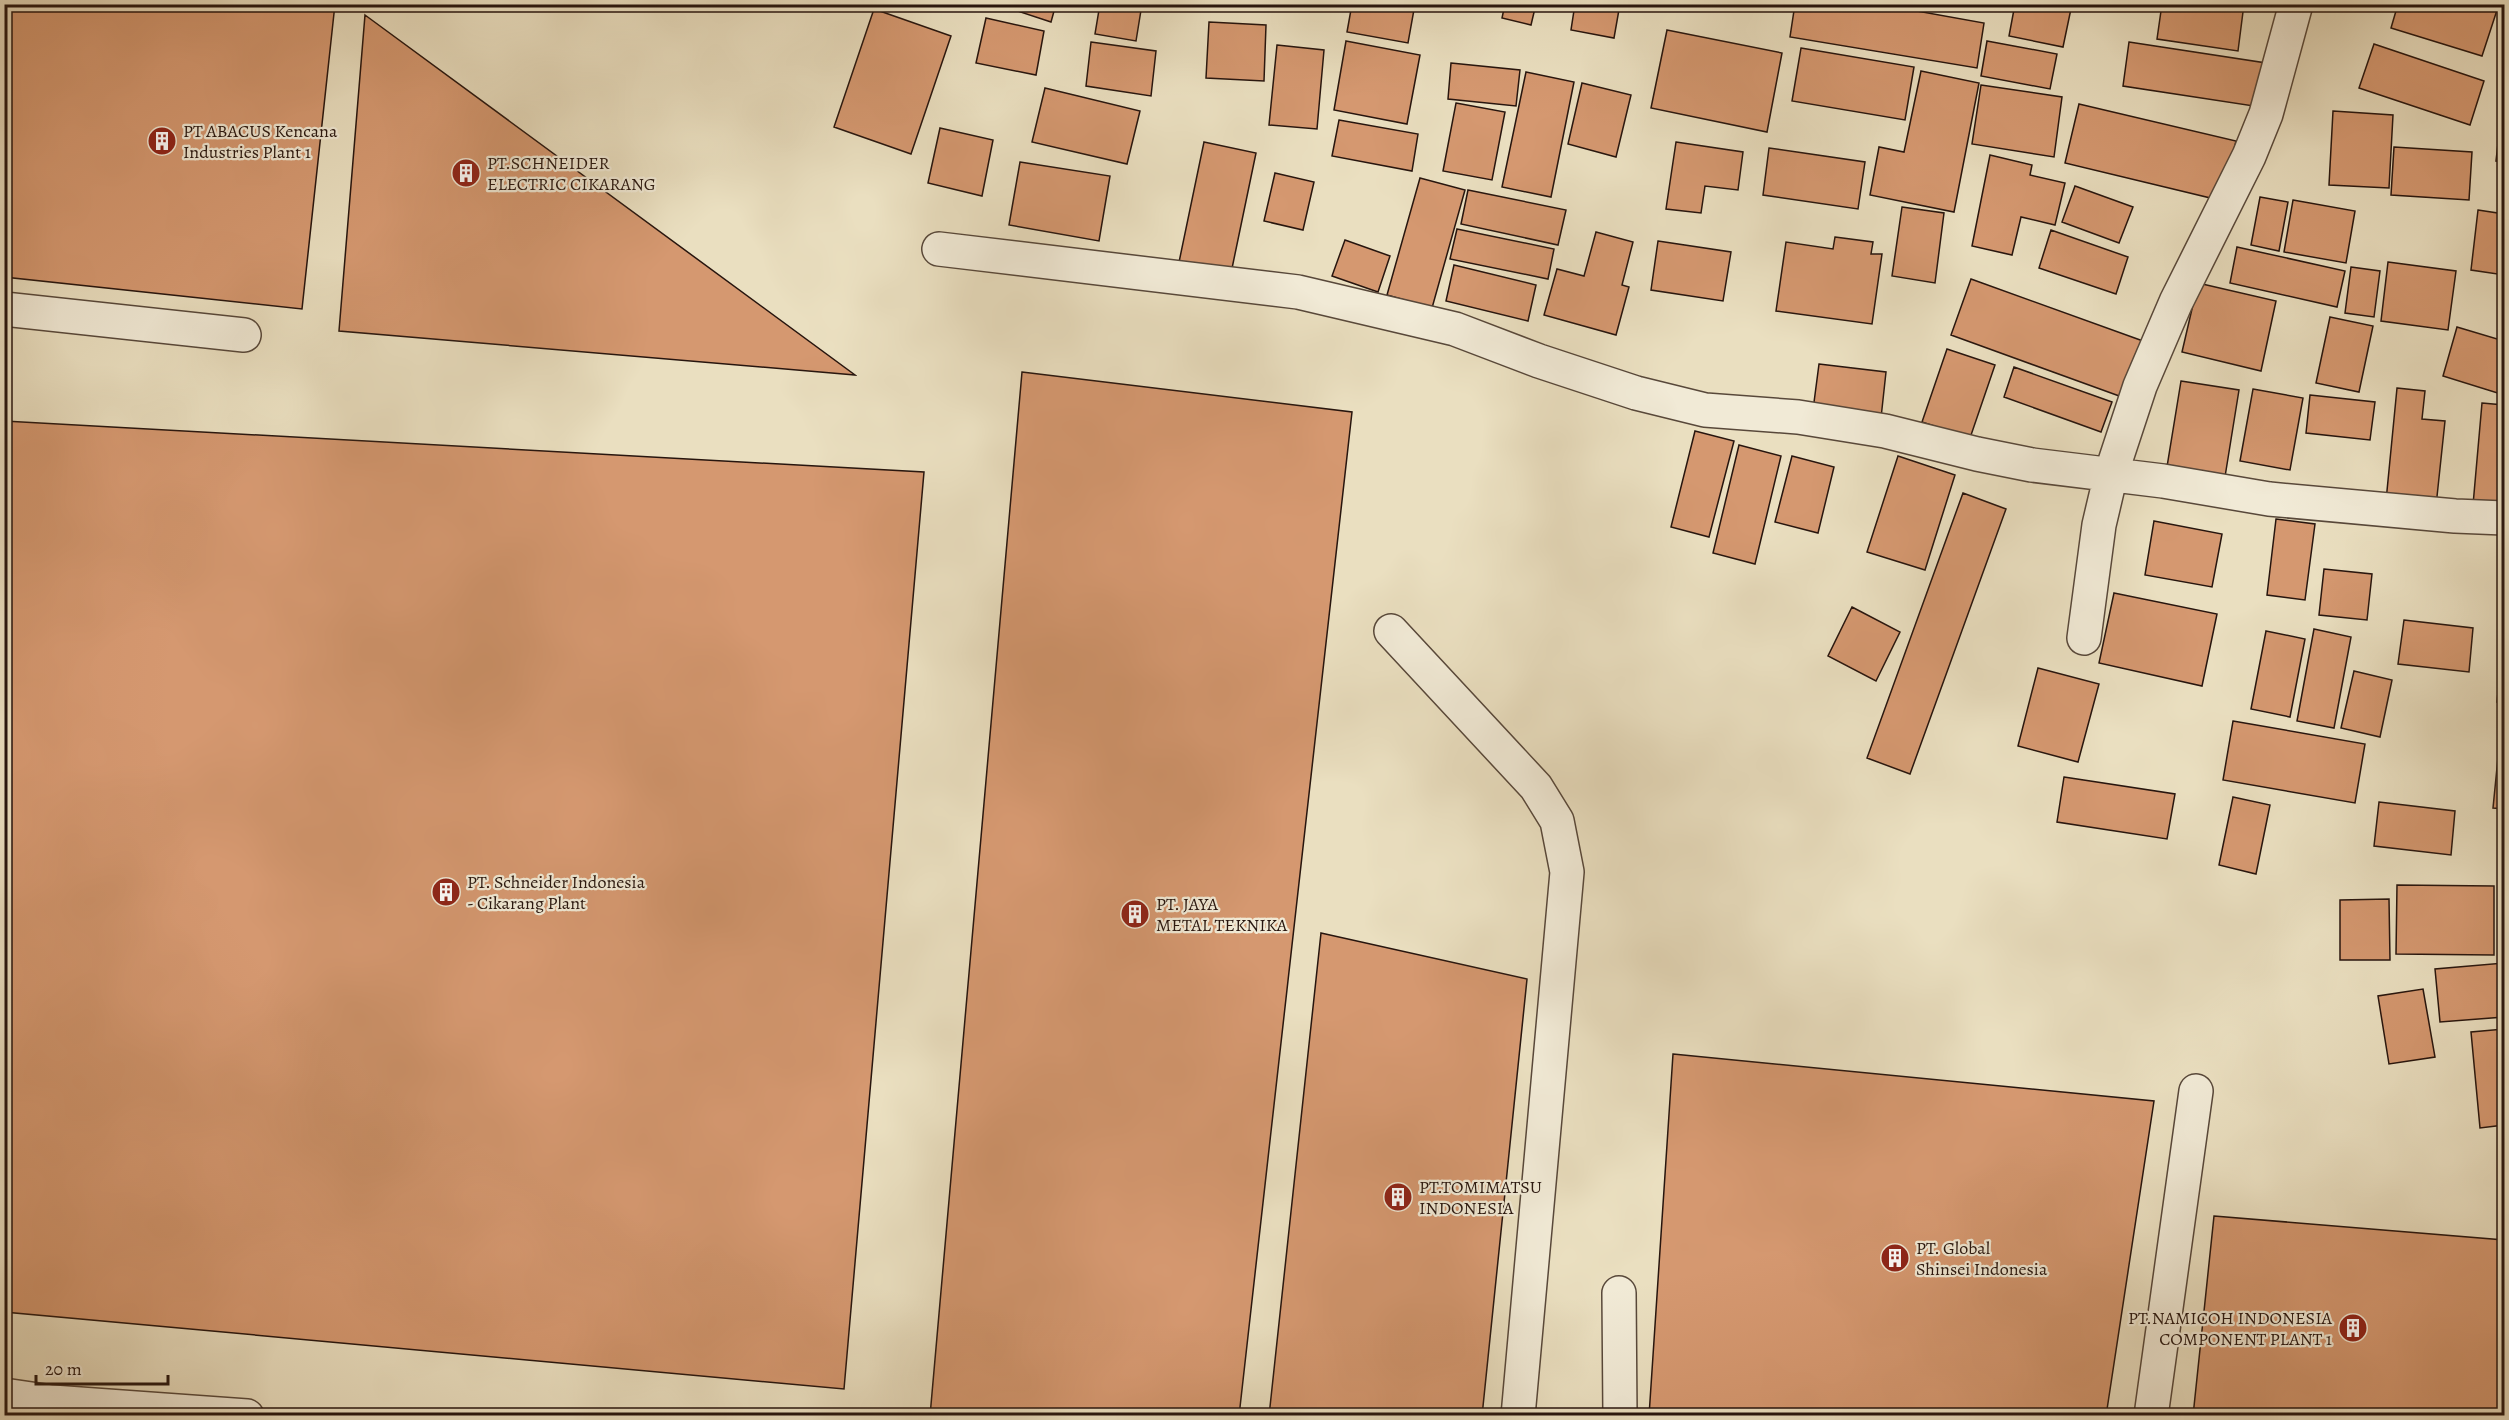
<svg xmlns="http://www.w3.org/2000/svg" width="2509" height="1420" font-family="Alegreya,serif">
<style>
.building{fill:#d59870;stroke:#27150e;stroke-width:1.5}
.lines{fill:none;stroke-linecap:round;stroke-linejoin:round}
.minor-casing{stroke:#58483a;stroke-width:36}
.minor{stroke:#f1ead6;stroke-width:33}
.labels{text-anchor:middle;dominant-baseline:central;stroke-width:4.5;stroke-linejoin:round;paint-order:stroke}
.poi-label{font-size:18px;fill:#27150e;stroke:#f1ead6;text-anchor:start}
</style>
<rect width="100%" height="100%" fill="#eadfc0"/>
<filter id="stains"><feTurbulence type="fractalNoise" baseFrequency=".00333" numOctaves="4"/><feColorMatrix values="0 0 0 0 .2 0 0 0 0 .09 0 0 0 0 .02 0 0 0 .5 -.17"/></filter>
<radialGradient id="worn" r=".72"><stop offset=".6" stop-color="#630" stop-opacity="0"/><stop offset="1" stop-color="#630" stop-opacity=".3"/></radialGradient>
<path class="building" d="M4 4H335L302 309 4 277Z
M996 4H1056L1051 22Z
M1100 4H1142L1136 41 1095 34Z
M1352 4H1415L1408 43 1347 32Z
M1505 4H1536L1531 25 1502 18Z
M1575 4H1620L1614 38 1571 30Z
M1795 4H1878L1984 23 1977 68 1790 37Z
M1958 4H1994L1993 11Z
M2015 4H2072L2063 47 2009 36Z
M2162 4H2244L2238 51 2157 39Z
M2398 4H2499L2482 56 2391 28Z
M874 9 951 36 911 154 834 127Z
M365 15 855 375 339 331Z
M986 18 1044 31 1036 75 976 63Z
M1209 22 1266 25 1264 81 1206 78Z
M1667 30 1782 53 1767 132 1651 108Z
M1346 41 1420 55 1407 124 1334 110Z
M1987 41 2057 54 2050 89 1981 76Z
M1091 42 1156 51 1151 96 1086 86Z
M2129 42 2266 63 2260 107 2123 86Z
M2374 44 2484 81 2470 125 2359 88Z
M1277 45 1324 50 1317 129 1269 125Z
M1801 48 1914 67 1905 120 1792 101Z
M1451 63 1520 70 1516 106 1448 99Z
M1921 71 1979 83 1954 212 1870 195 1879 147 1904 152Z
M1526 72 1574 82 1551 197 1502 187Z
M1582 83 1631 95 1616 157 1568 144Z
M1981 85 2062 97 2054 157 1972 144Z
M1045 88 1140 111 1127 164 1032 142Z
M1456 103 1505 112 1492 180 1443 171Z
M2079 104 2236 141 2223 201 2065 163Z
M2333 111 2393 115 2389 188 2329 185Z
M1339 120 1418 134 1412 171 1332 156Z
M2500 126H2504V162L2496 161Z
M940 128 993 140 982 196 928 183Z
M1204 142 1256 153 1230 278 1178 267Z
M1676 142 1743 152 1738 190 1705 186 1701 213 1666 209Z
M2394 147 2472 152 2469 200 2391 195Z
M1769 148 1865 162 1858 209 1763 195Z
M1990 155 2032 165 2030 175 2065 183 2055 225 2021 217 2012 255 1972 246Z
M1020 162 1110 176 1099 241 1009 225Z
M1275 173 1314 182 1303 230 1264 221Z
M1420 178 1465 190 1432 308 1387 295Z
M2075 186 2133 207 2119 243 2062 222Z
M1468 190 1566 210 1558 245 1461 224Z
M2260 197 2288 202 2279 251 2251 245Z
M2293 200 2355 211 2346 263 2284 252Z
M1902 207 1944 213 1935 283 1892 276Z
M2478 210 2504 214V275L2471 270Z
M1457 229 1554 249 1548 279 1450 259Z
M2051 230 2128 257 2116 294 2039 268Z
M1596 232 1633 242 1622 285 1629 287 1616 335 1544 315 1557 269 1584 276Z
M1835 237 1873 242 1871 254H1882L1872 324 1776 311 1786 242 1833 249Z
M1345 240 1390 256 1378 292 1332 276Z
M1658 241 1731 252 1723 301 1651 290Z
M2237 247 2345 271 2337 307 2230 283Z
M2388 262 2456 271 2448 330 2381 321Z
M1454 265 1536 285 1528 321 1446 301Z
M2351 267 2380 271 2374 317 2345 313Z
M1971 279 2143 341 2122 397 1951 335Z
M2198 283 2276 301 2261 371 2182 352Z
M2330 317 2373 326 2359 392 2316 383Z
M2457 327 2504 341V395L2443 376Z
M1947 349 1995 365 1970 438 1922 422Z
M1819 364 1886 372 1881 418 1813 410Z
M2014 367 2112 402 2101 432 2004 397Z
M1022 372 1352 412 1239 1416H930Z
M2181 381 2239 390 2224 483 2166 473Z
M2397 388 2425 391 2422 419 2445 421 2436 506 2386 501Z
M2253 389 2303 398 2290 470 2240 461Z
M2310 395 2375 402 2370 440 2306 433Z
M2482 403 2504 405V507L2473 505Z
M4 421 924 472 844 1389 4 1312Z
M1695 431 1734 441 1709 537 1671 527Z
M1739 445 1781 456 1755 564 1713 553Z
M1792 456 1834 467 1818 533 1775 522Z
M1898 456 1955 475 1925 570 1867 552Z
M1963 493 2006 509 1910 774 1867 758Z
M2276 519 2315 524 2305 600 2267 595Z
M2154 521 2222 534 2212 587 2145 575Z
M2324 569 2372 574 2367 620 2319 615Z
M2114 593 2217 614 2202 686 2099 663Z
M1852 607 1900 632 1876 681 1828 656Z
M2404 620 2473 628 2469 672 2398 664Z
M2314 629 2351 637 2334 728 2297 721Z
M2266 631 2305 639 2290 717 2251 709Z
M2503 641H2504V703L2497 702Z
M2038 668 2099 684 2078 762 2018 746Z
M2354 671 2392 680 2380 737 2341 728Z
M2502 717 2504 718V809L2493 808Z
M2233 721 2365 744 2355 803 2223 780Z
M2064 777 2175 794 2167 839 2057 822Z
M2233 797 2270 805 2256 874 2219 865Z
M2379 802 2455 811 2451 855 2374 846Z
M2397 885 2494 886V955L2396 954Z
M2389 899 2390 960H2340V900Z
M1321 933 1527 979 1482 1416H1269Z
M2504 963V1017L2440 1022 2435 969Z
M2423 989 2435 1057 2389 1064 2378 996Z
M2504 1029V1125L2480 1128 2471 1032Z
M1673 1054 2154 1101 2106 1416H1649Z
M2214 1216 2504 1240V1416H2193Z"/>
<g class="lines">
<g class="minor-casing">
<path id="minor" d="M939 249 1298 292 1455 329 1539 361 1636 393 1705 410 1798 417 1885 431 1977 454 2032 465 2163 481 2269 499 2455 516 2504 518
M4 309 244 335
M1391 631 1536 787 1557 821 1567 872 1518 1416
M2084 638 2099 525 2111 474 2140 386 2176 302 2249 156 2266 114 2296 4
M1619 1293 1620 1416
M4 1395 52 1402
M51 1416 52 1402 247 1416
M2151 1416 2196 1091"/>
</g>
<use href="#minor" class="minor"/>
</g>
<defs>
<g id="building-disc" transform="scale(1.5)"><circle r="9.5" fill="#8f2418" stroke="#f1ead6"/><path d="M-4-6H4V6H1V3H-1V6H-4ZM-2.5-4.3h1.7v1.8h-1.7ZM.8-4.3h1.7v1.8H.8ZM-2.5-1h1.7V.8h-1.7ZM.8-1h1.7V.8H.8Z" fill="#fff"/></g>
</defs>
<g fill-rule="evenodd">
<use href="#building-disc" x="162" y="141"/>
<use href="#building-disc" x="466" y="173"/>
<use href="#building-disc" x="446" y="892"/>
<use href="#building-disc" x="1135" y="914"/>
<use href="#building-disc" x="1398" y="1197"/>
<use href="#building-disc" x="1895" y="1258"/>
<use href="#building-disc" x="2353" y="1328"/>
</g>
<g class="labels">
<g class="poi-label">
<text x="183" y="131">PT ABACUS Kencana<tspan x="183" dy="21">Industries Plant 1</tspan></text>
<text x="487" y="163">PT.SCHNEIDER<tspan x="487" dy="21">ELECTRIC CIKARANG</tspan></text>
<text x="467" y="882">PT. Schneider Indonesia<tspan x="467" dy="21">- Cikarang Plant</tspan></text>
<text x="1156" y="904">PT. JAYA<tspan x="1156" dy="21">METAL TEKNIKA</tspan></text>
<text x="1419" y="1187">PT.TOMIMATSU<tspan x="1419" dy="21">INDONESIA</tspan></text>
<text x="1916" y="1248">PT. Global<tspan x="1916" dy="21">Shinsei Indonesia</tspan></text>
<text x="2332" y="1318" text-anchor="end">PT.NAMICOH INDONESIA<tspan x="2332" dy="21">COMPONENT PLANT 1</tspan></text>
</g>
</g>
<rect width="2509" height="1420" fill="none" stroke="#eadfc0" stroke-width="24"/>
<rect x="6" y="6" width="2497" height="1408" fill="none" stroke="#27150e" stroke-width="3"/>
<rect x="12" y="12" width="2485" height="1396" fill="none" stroke="#27150e" stroke-width="1.5"/>
<path d="M36 1375v9h132v-9" fill="none" stroke="#27150e" stroke-width="3"/>
<text x="45" y="1375" font-size="18" fill="#27150e" stroke="#f1ead6" stroke-width="4.5" paint-order="stroke">20 m</text>
<rect width="100%" height="100%" filter="url(#stains)"/>
<rect width="100%" height="100%" fill="url(#worn)"/>
</svg>
